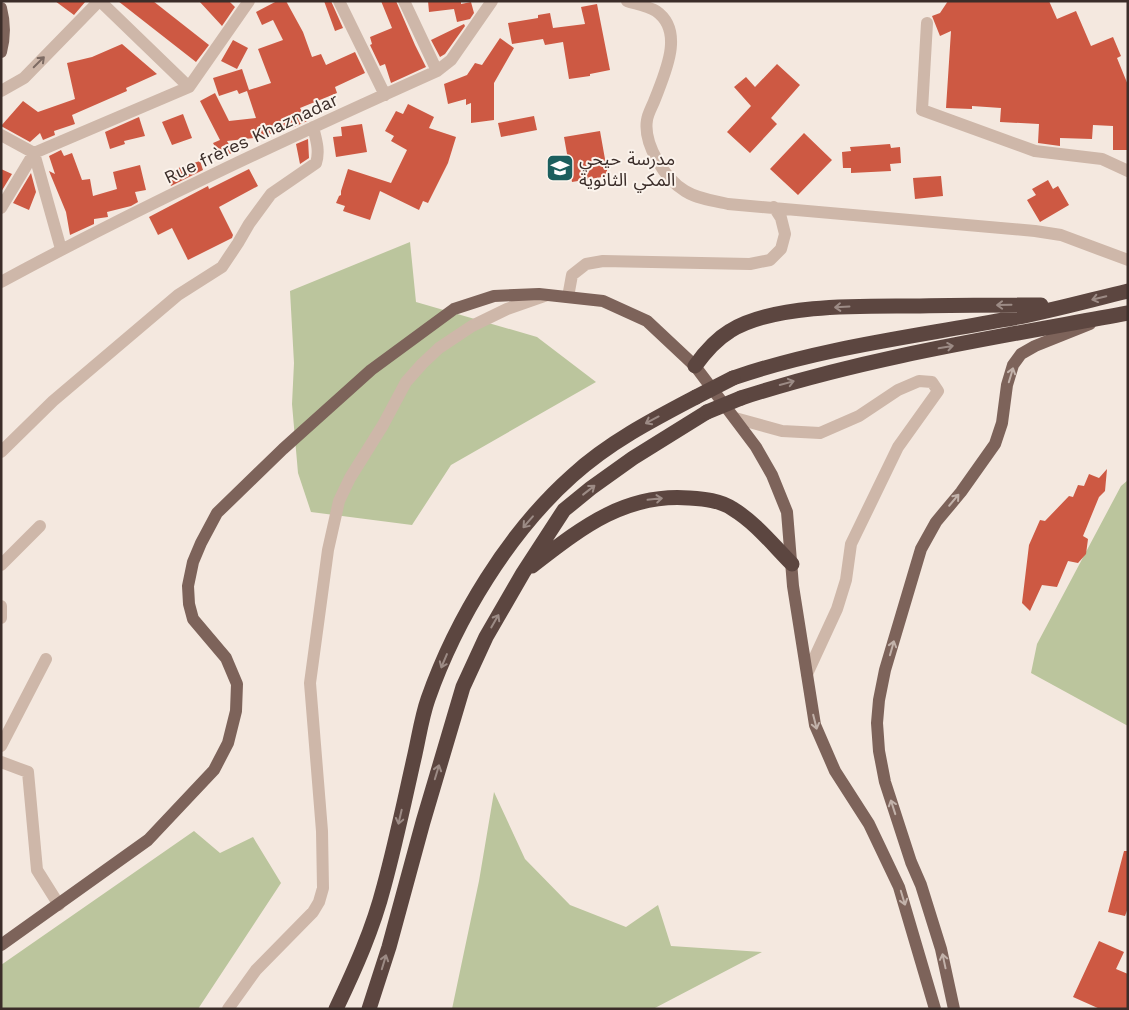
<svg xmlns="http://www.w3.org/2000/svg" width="1129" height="1010" font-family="'Work Sans','Noto Sans Arabic',sans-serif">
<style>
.green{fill:#bbc59d}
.building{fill:#cd5943}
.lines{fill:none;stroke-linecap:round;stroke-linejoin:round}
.minor{stroke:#ceb7a9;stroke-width:12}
.major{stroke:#7d635a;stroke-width:12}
.highway{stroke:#5c4640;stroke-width:15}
.highway-bridge{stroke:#5c4640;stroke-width:15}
.oneway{stroke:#7d6b63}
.oneway2{stroke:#9c8b85}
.oneway3{stroke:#c2b2aa}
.labels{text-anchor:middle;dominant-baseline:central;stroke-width:4;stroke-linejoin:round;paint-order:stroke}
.street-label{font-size:18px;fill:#3b2d29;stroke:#fbf3ec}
.poi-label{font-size:18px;fill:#3b2d29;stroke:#fbf3ec;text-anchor:start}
</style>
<rect width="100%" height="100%" fill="#f4e8df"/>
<path class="green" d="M410 242 416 302 537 337 596 382 451 465 412 525 311 512 298 473 292 404 294 363 290 291Z
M1128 480V726L1031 673 1037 644 1121 486Z
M494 792 525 859 570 905 626 927 658 905 671 946 762 952 653 1009H452L479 881Z
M194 831 220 853 253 837 281 883 198 1009H1V965Z"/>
<path class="building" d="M55 1H86L74 15Z
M118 1H153L209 45 196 62Z
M199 1H229L235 7 222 26Z
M277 1H286L303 32 312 57 321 54 326 65 355 52 365 73 335 87 337 93 300 108 307 121 292 128 291 126 270 134V136L227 141 233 152 222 159 213 143 220 140 200 101 215 93 229 121 256 118 247 91 239 94 237 90 219 96 213 78 242 69 249 90 271 83 258 49 283 40 273 20 262 25 256 12Z
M324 1H331L343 28 335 31Z
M381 1H396L415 45 426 67 391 83 385 64 380 66 370 45 372 44 370 37 392 28Z
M428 1H461V4L471 2 474 13 470 19 457 22 454 9 429 12Z
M948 1H1049L1057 19 1076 11 1091 46 1113 37 1121 56 1117 58 1128 85V150H1113V126L1093 125 1092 139 1060 138V146L1038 143 1039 124 1000 122 1001 108 972 106V109L946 108 951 31 940 36 932 16 940 13Z
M597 4 610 70 590 74V76L569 79 563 42 545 45 543 39 512 44 508 23 538 18V15L550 13 553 28 585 24 581 7Z
M464 24 465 26 445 54 440 57 431 40Z
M500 38 514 48 494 83V120L471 123V103L466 105V99L448 104 444 84 467 75 475 63 482 65Z
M233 40 248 48 237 69 221 61Z
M122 44 157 74 126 88 127 91 72 115 75 124 54 131 55 135 43 140 40 133 30 142 1 126 23 101 38 112 75 99 67 63 92 57Z
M777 64 800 85 771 118 777 124 750 153 727 132 751 106 734 87 746 77 755 87Z
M408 104 434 117 429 128 456 137 448 163 428 203 423 201 419 210 380 191 370 220 343 211 345 206 336 203 339 196 341 195V191L348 169 391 183 407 150 391 141 394 136 385 131 396 111 403 114Z
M183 114 192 138 172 145 162 122Z
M534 116 537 130 501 137 498 123Z
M139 117 145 136 124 141 125 144 110 149 105 132Z
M362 124 367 152 336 157 333 137 342 136 341 127Z
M600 131 608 176 572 182 564 137Z
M804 133 832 160 798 195 770 169Z
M308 139 309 158 300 164 296 144Z
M890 144 891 148 900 147 901 163 890 164 891 171 851 173V168H843L842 152 851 151 850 147Z
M61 150 64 156 72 153 82 180 90 179 93 196 117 189 113 172 140 165 146 190 135 192 138 202 131 206 107 212 108 217 94 219V224L70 235 66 212 49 171 55 174 49 156Z
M200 161 203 170 171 186 166 172Z
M1 169 12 174 1 192Z
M249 169 258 186 219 207 233 235 232 238 188 260 172 228 158 235 149 217 208 186 209 189Z
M31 173 36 192 29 210 13 203Z
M941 176 943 196 915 199 913 178Z
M1048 180 1053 189 1058 186 1069 205 1040 222 1027 200 1036 195 1032 189Z
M1107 469 1105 491 1099 497 1083 536 1088 539 1086 554 1078 563 1068 561 1057 587 1042 585 1030 611 1022 603 1029 545 1040 520 1045 521 1069 496 1073 497 1078 485 1084 486 1089 474 1099 478Z
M1124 851H1128V908L1125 916 1108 912Z
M1099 941 1124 952 1116 969 1128 974V1009H1100L1073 997Z"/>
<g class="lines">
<path class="minor" d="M100 1 189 87
M339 1 385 95
M404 1 437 71
M627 1C636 4 647 6 656 11 685 31 665 73 655 99 653 105 648 113 647 120 643 144 665 179 685 191 698 199 714 201 728 204L1035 231 1061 235 1128 260
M927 23 922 110 1035 151 1102 159 1128 171
M1 91 24 78 99 1
M1 135 34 153 189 87 249 1
M34 153 61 249
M1 208 34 153
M1 282C143 205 290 137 437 71L451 60 492 1
M568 297 572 275 586 264 603 261 750 264 770 260 781 249 785 234 781 218 774 207
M735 418 782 431 820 433 859 416 898 390 919 381 932 382 938 391 898 447 851 544 846 580 837 609 807 674
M1 452 53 401 178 295 222 267 238 243 249 224 271 194 316 163C320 151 316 139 313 127
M1 565 40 526
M1 606V618
M1 746 46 659
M1 762 28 772 37 870 59 905
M228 1009 256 970 313 912 319 902 323 888 322 831 310 683 328 550 339 501 350 478 383 425 406 382 422 364 439 348 472 326 507 309 547 295"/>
<path class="major" d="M1 8C5 23 5 37 1 52
M1 945 148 840 214 770 228 743 236 711 237 684 226 658 193 619 189 604 188 586 193 562 201 543 217 513 283 449 371 370 454 309 494 296 539 294 603 301 647 321 695 366 756 447 772 475 787 512 793 586 815 725 835 771 869 824 899 887 935 1009
M954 1009 941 949 921 885 911 862 885 782 879 751 877 723 879 700 885 670 921 549 936 522 961 492 995 444 1002 423 1007 385 1013 365 1021 354 1035 346 1090 324"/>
<path class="highway" d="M695 366C705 352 715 340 730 331 774 303 868 306 920 306 960 305 1001 305 1041 305
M733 378C820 348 912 337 1002 320 1044 313 1086 301 1128 291
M741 398C867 357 998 337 1128 313
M532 566C580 529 624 493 689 498 704 499 720 500 733 509 756 523 773 545 792 564
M336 1009C355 969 373 929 384 886 396 842 405 798 415 754 419 736 422 716 428 699 456 619 509 532 572 476 608 443 652 420 696 397
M369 1009 389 947 423 822 463 687 486 637 523 573 564 510 591 488 633 458 707 412"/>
<path class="highway-bridge" d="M696 397 733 378
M707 412 741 398"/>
</g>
<defs><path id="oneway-shaft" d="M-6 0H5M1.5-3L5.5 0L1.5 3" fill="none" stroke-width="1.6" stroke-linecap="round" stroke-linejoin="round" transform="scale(1.25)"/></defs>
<use class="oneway" href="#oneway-shaft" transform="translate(39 62) rotate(-45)"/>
<g class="oneway2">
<use href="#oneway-shaft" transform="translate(1099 298) rotate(167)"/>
<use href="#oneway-shaft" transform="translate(1004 305) rotate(179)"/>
<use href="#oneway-shaft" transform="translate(842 307) rotate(177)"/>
<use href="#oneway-shaft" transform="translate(946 347) rotate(-10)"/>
<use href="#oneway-shaft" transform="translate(787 383) rotate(-15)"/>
<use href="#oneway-shaft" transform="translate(652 420) rotate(152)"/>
<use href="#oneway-shaft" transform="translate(589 490) rotate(-38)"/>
<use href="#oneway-shaft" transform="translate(655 499) rotate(-6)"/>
<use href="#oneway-shaft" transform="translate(528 522) rotate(131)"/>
<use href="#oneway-shaft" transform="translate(495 621) rotate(-60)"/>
<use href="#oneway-shaft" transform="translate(444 661) rotate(113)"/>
<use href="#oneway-shaft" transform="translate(437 772) rotate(-73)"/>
<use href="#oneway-shaft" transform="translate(400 817) rotate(103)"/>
<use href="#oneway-shaft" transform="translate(384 962) rotate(-73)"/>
</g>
<g class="oneway3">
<use href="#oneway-shaft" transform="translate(1011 375) rotate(-73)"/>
<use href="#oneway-shaft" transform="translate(954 500) rotate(-50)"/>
<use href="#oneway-shaft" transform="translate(892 648) rotate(-74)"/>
<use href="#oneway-shaft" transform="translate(815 722) rotate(76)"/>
<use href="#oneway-shaft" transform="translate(893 807) rotate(-108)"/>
<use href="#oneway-shaft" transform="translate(903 898) rotate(73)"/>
<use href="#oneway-shaft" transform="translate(944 961) rotate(-102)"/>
</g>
<defs>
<g id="school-square" transform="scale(1.4375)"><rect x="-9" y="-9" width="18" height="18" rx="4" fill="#1c5f5e" stroke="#fbf3ec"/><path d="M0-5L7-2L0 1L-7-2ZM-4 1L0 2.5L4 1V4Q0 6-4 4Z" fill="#fff"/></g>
</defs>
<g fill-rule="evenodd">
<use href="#school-square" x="560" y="168"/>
</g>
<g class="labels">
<g class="street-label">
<text transform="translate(251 138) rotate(-25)">Rue frères Khaznadar</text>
</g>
<g class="poi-label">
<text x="579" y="158">مدرسة حيحي<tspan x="579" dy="21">المكي الثانوية</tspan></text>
</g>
</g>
<rect width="1129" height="1010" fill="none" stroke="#3b2d29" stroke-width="5"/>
</svg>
